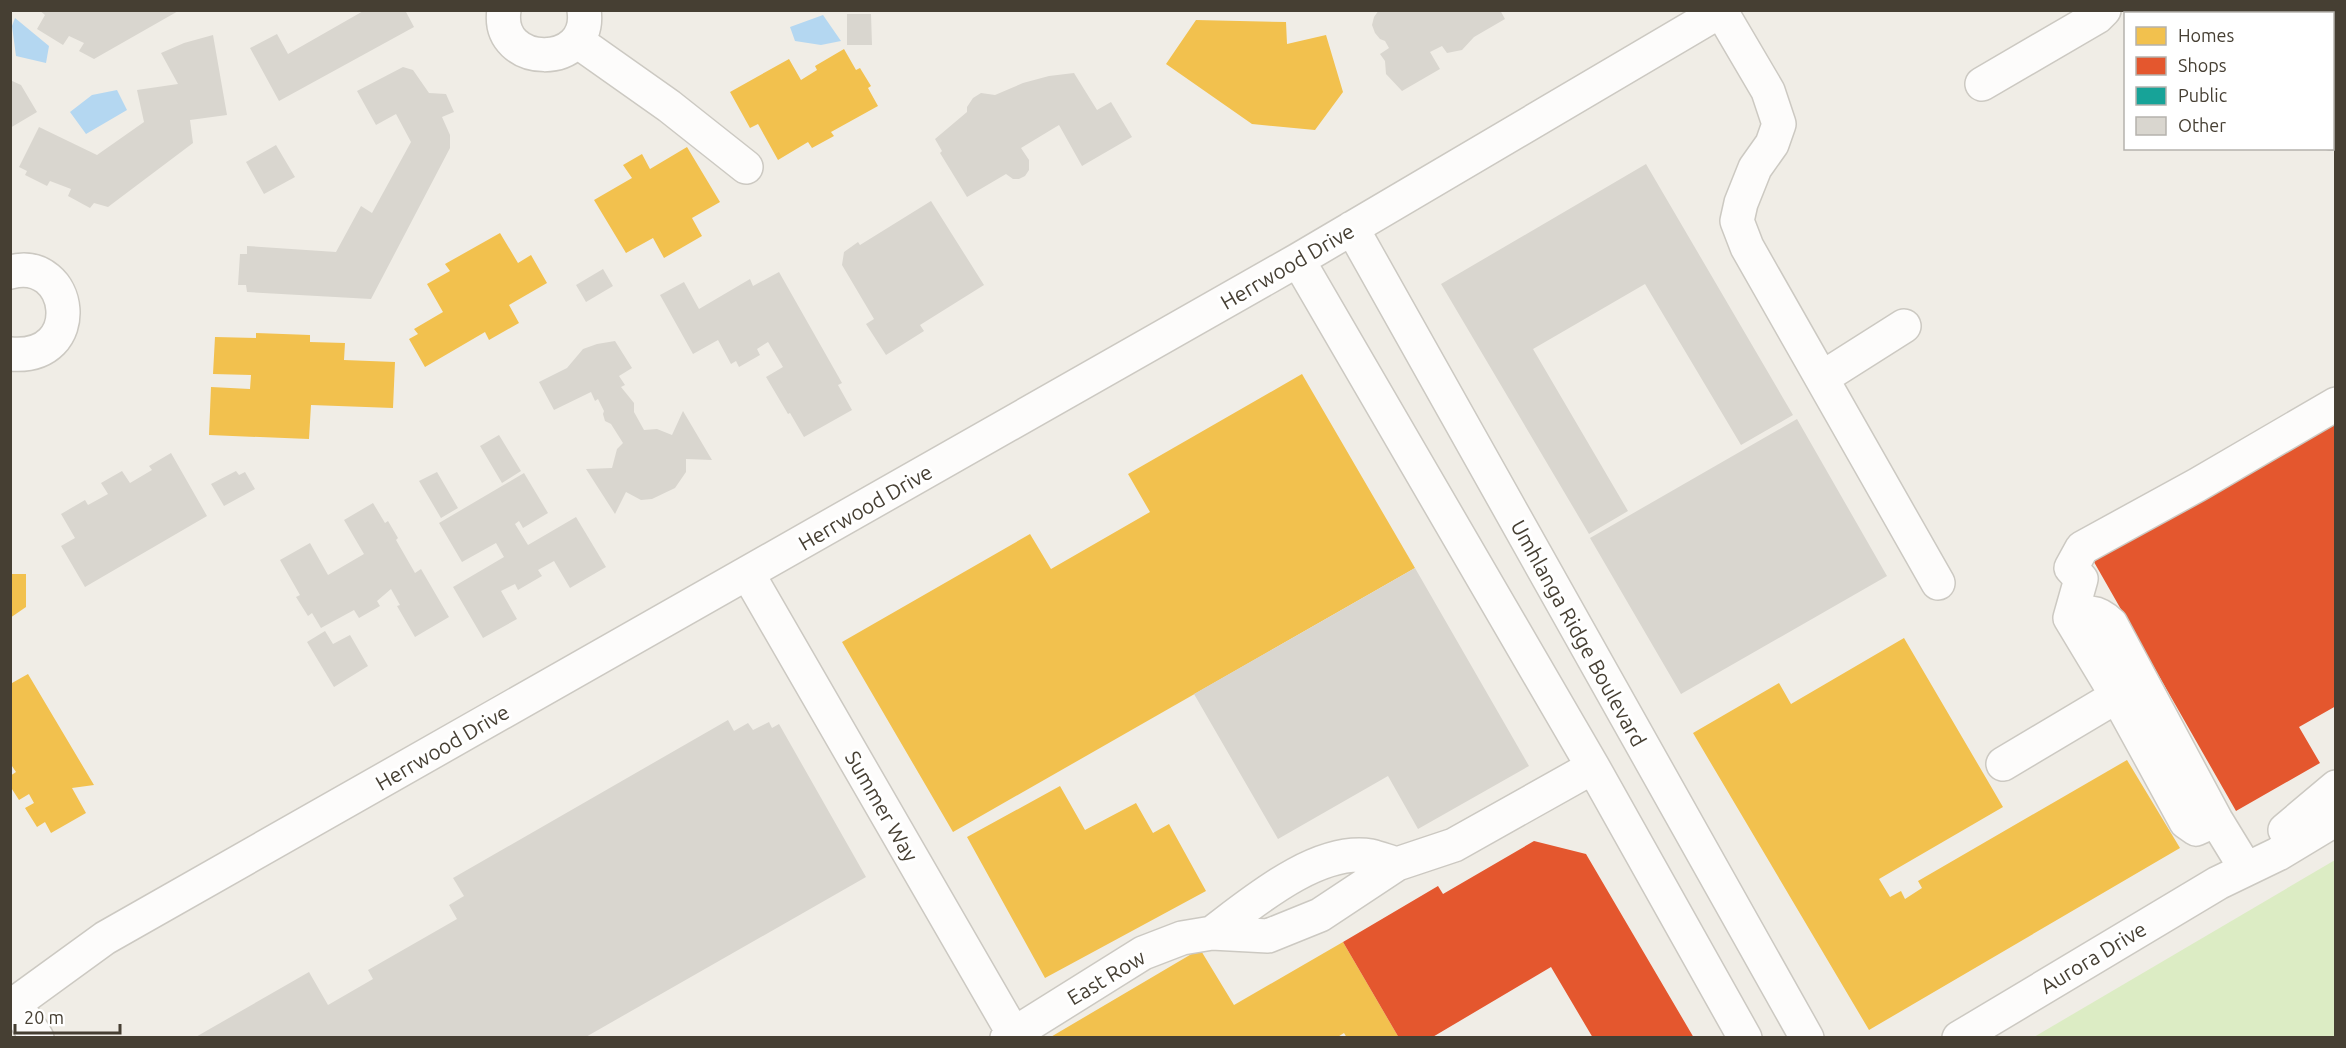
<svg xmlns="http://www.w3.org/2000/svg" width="2346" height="1048" font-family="Ubuntu,sans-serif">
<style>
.green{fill:#dcecc4}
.water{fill:#b4d7f1}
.homes{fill:#f2c14e}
.shops{fill:#e4572e}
.public{fill:#17a398}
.building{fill:#d9d6cf}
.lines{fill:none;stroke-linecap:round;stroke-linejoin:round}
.minor-casing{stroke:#ccc9c2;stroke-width:36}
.minor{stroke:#fdfcfb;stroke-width:33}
.labels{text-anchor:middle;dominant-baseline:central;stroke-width:6;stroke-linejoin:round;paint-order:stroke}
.street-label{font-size:21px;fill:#463f33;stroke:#fff}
</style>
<rect width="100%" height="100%" fill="#f0ede6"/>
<path class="green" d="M2335 860V1037H2034Z"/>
<path class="water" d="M823 15 841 41 821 45 795 41 790 27Z
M15 18 49 46 46 63 16 56 12 26Z
M117 90 127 110 86 134 70 112 92 95Z"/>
<path class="homes" d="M1196 20 1286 22 1287 44 1326 35 1343 92 1315 130 1252 124 1166 64Z
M844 49 856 70 860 68 871 86 868 88 878 106 831 132 834 136 812 148 808 142 778 160 758 124 750 128 730 92 789 59 801 80 817 70 815 66Z
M687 147 720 202 692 218 702 236 664 258 653 238 626 253 594 200 632 178 623 165 642 154 650 169Z
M500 233 518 263 531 255 547 283 509 305 519 323 489 340 485 332 425 367 409 339 418 334 414 329 443 312 427 284 450 271 445 264Z
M256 333 310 335V342L345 343 344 360 395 362 393 408 311 405 309 439 209 435 211 387 250 389 251 375 213 374 215 337 256 338Z
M1302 374 1415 568 953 832 842 642 1030 534 1051 569 1150 512 1128 474Z
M10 574H26V607L10 618Z
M1904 638 2003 807 1879 879 1890 897 1901 891 1905 899 1922 888 1918 881 2127 760 2180 848 1869 1030 1693 733 1779 683 1791 704Z
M28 674 94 785 72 788 86 813 51 833 45 822 37 827 25 808 34 803 29 794 19 800 10 786V776L16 772 10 763V680L12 683Z
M1060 786 1085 830 1136 803 1153 833 1169 824 1206 891 1045 978 967 837Z
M1343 942 1399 1038H1347L1344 1033 1336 1038H1049L1200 949 1234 1005Z"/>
<path class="shops" d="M2336 417V706L2299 727 2320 763 2236 811 2090 555Z
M1534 841 1586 854 1694 1038H1593L1551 967 1431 1038H1399L1343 942 1438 886 1443 894Z"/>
<path class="public" d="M2157 10H2336V44L2332 52V14H2158Z"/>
<path class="building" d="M39 10H100L102 12 180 10 94 59 79 51 84 43 69 36 63 45 37 29 45 15Z
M365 10H405L414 27 279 101 250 48 277 34 288 54Z
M1379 10H1500L1505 19 1474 37 1462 50 1447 53 1442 46 1430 52 1440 69 1402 91 1386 74 1385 61 1380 54 1389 48 1385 41 1380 39 1375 33 1372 25 1374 17Z
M847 14H871L872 45H847Z
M213 35 227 115 190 120 193 143 108 207 94 203 90 208 68 196 71 189 50 181 47 186 25 175 27 171 19 167 39 127 97 155 144 122 137 90 178 84 161 53 184 43Z
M403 67 413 70 429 93 446 94 454 112 442 117 450 135V148L371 299 247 292 246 285H238L240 254H247V246L336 252 361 206 372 213 411 142 396 114 376 125 357 91Z
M1074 73 1097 110 1111 102 1132 137 1082 166 1059 125 1021 148 1029 160V170L1025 176 1019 179H1013L1006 174 967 197 940 153 942 151 935 139 967 112V107L973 98 981 93 995 95 1023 83 1049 76Z
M10 80 21 85 37 112 10 128Z
M276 145 295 177 264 194 246 162Z
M1646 164 1793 415 1741 445 1645 284 1533 349 1628 511 1589 534 1441 284Z
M931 201 984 285 920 325 924 331 886 355 866 324 874 319 842 265 844 252 858 242 860 245Z
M603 269 613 286 586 302 576 285Z
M779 272 842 383 838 385 852 410 804 437 790 413 788 414 766 377 783 367 768 342 757 349 760 355 739 367 736 361 731 364 718 340 693 354 660 295 684 282 699 309 750 279 753 286Z
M615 341 632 368 619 376 625 385 621 387 634 403V412L644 430 657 429 672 435 683 411 712 460 686 459V472L675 488 652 499 641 500 626 492 615 514 586 469 612 468 617 449 623 443 611 424 605 421 603 414 604 411 598 399 595 401 591 392 554 410 539 382 567 368 583 349 597 344Z
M1797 419 1887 576 1681 694 1590 538Z
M499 435 521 471 502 483 480 446Z
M171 453 207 516 85 587 61 546 75 538 61 514 85 500 88 505 108 494 101 483 122 471 130 483 152 470 149 466Z
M236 471 239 475 245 472 255 489 224 506 211 484Z
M437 472 458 508 441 518 419 481Z
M524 473 548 513 523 528 519 521 515 524 528 545 576 517 606 567 570 588 554 561 538 570 542 576 518 590 515 584 501 591 517 619 483 638 453 587 504 557 496 543 462 562 439 523Z
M373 503 385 523 388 521 398 538 396 540 415 573 421 569 449 617 415 637 397 606 400 605 391 589 377 601 380 606 359 618 354 610 321 628 312 613 308 616 296 597 300 595 280 560 310 543 328 575 364 554 344 520Z
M1415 568 1529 766 1418 829 1388 776 1278 839 1194 694Z
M325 631 333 644 350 635 368 666 334 687 307 642Z
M728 720 734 731 748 723 753 730 769 722 772 728 779 724 866 877 584 1038H194L309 972 328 1005 373 979 368 970 457 919 449 905 464 896 453 878Z"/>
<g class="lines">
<g class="minor-casing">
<path id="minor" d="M504 10C495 69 593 70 584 10
M1721 11 1768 91 1779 124 1772 144 1755 168 1741 203 1737 221 1747 247 1938 583
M577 41 669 106 746 167
M1982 84 2097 17 2104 10
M2332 133H2336
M1352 228 1807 1038
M1298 260 1593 767 1745 1038
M10 272C73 255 88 361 10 354
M1822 378 1904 326
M748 574 1016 1038
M2070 618C2088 611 2097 610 2111 624L2216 820 2246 869
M2003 764 2134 686
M2216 820 2196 829 2186 822 2117 696 2070 618 2081 579 2071 568 2082 548 2197 485 2336 404
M2285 830 2336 787
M1212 933C1252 903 1317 847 1371 856 1380 858 1389 862 1397 864
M15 1003 37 1038
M10 1007 105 938 1298 260 1722 10
M1007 1038 1143 953 1182 938 1212 933 1268 936 1320 915 1397 864 1454 845 1593 767
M1959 1038 2218 883 2278 854 2336 819"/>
</g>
<use href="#minor" class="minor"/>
</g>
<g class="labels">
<g class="street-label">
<text transform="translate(1287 266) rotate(-30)">Herrwood Drive</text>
<text transform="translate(865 507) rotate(-30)">Herrwood Drive</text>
<text transform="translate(1579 633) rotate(61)">Umhlanga Ridge Boulevard</text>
<text transform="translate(442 747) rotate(-30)">Herrwood Drive</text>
<text transform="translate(882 806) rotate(60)">Summer Way</text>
<text transform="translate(2093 957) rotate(-31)">Aurora Drive</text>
<text transform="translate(1106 977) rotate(-31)">East Row</text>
</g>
</g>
<rect width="2346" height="1048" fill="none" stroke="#463f33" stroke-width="24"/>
<rect x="2124" y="12" width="210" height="138" fill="#ffffff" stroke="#b5b2ad" stroke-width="1.5"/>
<rect x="2136" y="27" width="30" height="18" fill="#f2c14e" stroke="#b5b2ad" stroke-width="1.5"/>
<text x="2178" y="42" font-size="18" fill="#463f33">Homes</text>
<rect x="2136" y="57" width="30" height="18" fill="#e4572e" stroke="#b5b2ad" stroke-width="1.5"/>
<text x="2178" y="72" font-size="18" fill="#463f33">Shops</text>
<rect x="2136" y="87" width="30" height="18" fill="#17a398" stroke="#b5b2ad" stroke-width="1.5"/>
<text x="2178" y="102" font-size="18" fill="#463f33">Public</text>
<rect x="2136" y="117" width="30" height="18" fill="#d9d6cf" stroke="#b5b2ad" stroke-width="1.5"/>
<text x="2178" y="132" font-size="18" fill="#463f33">Other</text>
<path d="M15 1024v9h105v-9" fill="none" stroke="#463f33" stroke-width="3"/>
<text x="24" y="1024" font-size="18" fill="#463f33" stroke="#ffffff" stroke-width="4.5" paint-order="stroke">20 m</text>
</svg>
